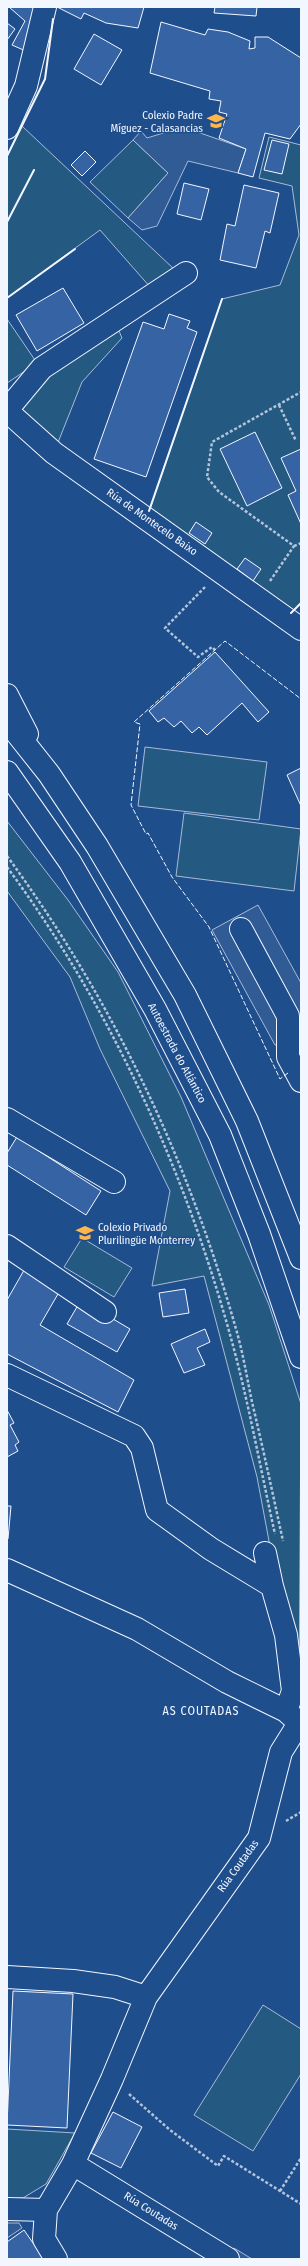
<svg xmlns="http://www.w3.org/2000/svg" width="308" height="2266" font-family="'Fira Sans Condensed',sans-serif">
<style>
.green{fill:#245a82;stroke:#a8bbd7}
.parking{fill:#305b95;stroke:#a8bbd7}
.building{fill:#3563a3;stroke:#f2f6ff}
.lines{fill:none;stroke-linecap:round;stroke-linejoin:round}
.minor-casing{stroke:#f2f6ff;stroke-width:24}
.highway-casing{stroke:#f2f6ff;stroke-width:24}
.path{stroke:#b3c4dc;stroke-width:2.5;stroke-dasharray:3 2;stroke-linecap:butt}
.minor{stroke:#1f4e8c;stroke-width:22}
.highway{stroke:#1f4e8c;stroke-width:22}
.fence{stroke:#f2f6ff;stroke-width:1;stroke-dasharray:5 2;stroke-linecap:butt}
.wall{stroke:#f2f6ff;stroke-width:2}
.labels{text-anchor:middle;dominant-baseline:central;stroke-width:3;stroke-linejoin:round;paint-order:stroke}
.poi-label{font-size:11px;fill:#f2f6ff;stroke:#1f4e8c;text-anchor:end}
.street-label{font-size:11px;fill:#f2f6ff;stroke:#1f4e8c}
.neighbourhood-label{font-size:12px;letter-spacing:1px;fill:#f2f6ff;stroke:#1f4e8c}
</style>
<rect width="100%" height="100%" fill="#1f4e8c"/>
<path class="green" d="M22 126 175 270 151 288 100 230 7 298V156Z
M269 137 301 145V603L291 613 149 512 222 299 280 285 299 235 292 186 259 178Z
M133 140 168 173 128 218 90 182Z
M7 319 37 363 7 383Z
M119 331 122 338 82 382 57 445 17 410 42 378Z
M145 747 267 762 259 820 138 806Z
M184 813 301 829 294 891 176 876Z
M7 821 68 900 118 972 181 1097 269 1305 301 1404 299 1701 257 1477 204 1276 152 1286 170 1191 100 1049 70 977 7 891Z
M82 1238 132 1268 114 1297 64 1267Z
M263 2005 301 2029V2074L253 2151 194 2115Z
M7 2129 75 2133 46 2184 23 2198 7 2199Z"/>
<path class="parking" d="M183 127 246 149 238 173 188 161 157 226 142 230 128 218 168 173 133 140 141 131 147 138Z
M258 905 301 983V1049L275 1045 212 930Z
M7 2223H19L22 2228 7 2238Z
M234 2248 252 2259H227Z"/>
<path class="building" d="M9 7H39L28 52 12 45 25 21Z
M57 7H144L138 28 106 23 84 13 81 19Z
M215 7H257L256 16 214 13Z
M161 22 205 35 208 29 228 32 250 41 249 49 255 48V37H268L301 58V124L290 139 265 133 253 177 238 173 246 149 219 138 227 114 219 112 221 101 209 99 210 91 150 73Z
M7 23 15 29 7 40Z
M94 34 122 50 101 85 74 69Z
M272 140 289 144 282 174 264 170Z
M85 151 96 162 82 176 71 165Z
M184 183 209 189 201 220 177 214Z
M244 185 279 193 270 233 265 231 256 268 220 260 227 224 235 226Z
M63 288 84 323 37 351 16 315Z
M169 314 190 321 187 328 197 332 146 477 94 459 143 322 164 329Z
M255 432 282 488 247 506 220 449Z
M301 449V524L288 495 296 491 281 458Z
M196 522 212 533 205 544 189 533Z
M245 558 261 569 253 581 237 569Z
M215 652 269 712 258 722 242 703 207 735 199 727 192 733 181 721 174 727 164 718 158 722 149 711Z
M301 768V806L287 775Z
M17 1137 101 1191 86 1215 7 1165V1153Z
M27 1265 62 1287 40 1325 134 1380 118 1412 7 1354V1300Z
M185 1289 189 1313 163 1317 159 1293Z
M81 1300 130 1329 117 1352 67 1324Z
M205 1329 210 1342 197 1348 205 1365 184 1373 171 1344Z
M7 1410 14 1423 10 1425 19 1442 15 1445 18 1451 7 1457Z
M7 1506H11L8 1539H7Z
M13 1991 73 1994 67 2128 7 2125Z
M113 2112 142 2127 121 2168 91 2153Z
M24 2230 44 2259H7V2242Z"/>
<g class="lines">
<g class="minor-casing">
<path id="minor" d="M7 128 26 86 45 7
M7 410 42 368 186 273
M7 411 54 453 301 629
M241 929 288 1016V1057L301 1081
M7 1119 114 1182
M7 1246 105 1312
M7 1375 134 1436 142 1448 157 1510 211 1549 272 1586 286 1635 293 1691 286 1711
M265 1553 272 1586
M7 1570 137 1629 227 1682 286 1711 296 1720
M7 1977 73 1981 115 1987 146 1997
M73 2164 228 2259
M7 2209 46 2210
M56 2259 44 2239 46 2210 73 2164 112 2079 146 1997 259 1838 281 1752 301 1720"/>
</g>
<g class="highway-casing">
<path id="highway" d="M7 695 27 734
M7 721 49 774 97 846 185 995 247 1121 301 1258
M7 772 70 862 155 1009 220 1135 259 1234 301 1357"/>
</g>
<path class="path" d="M279 405 296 441
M294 546 301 543
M270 581 294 546 219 492 207 477 212 442 301 392
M205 587 165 628 198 657 212 647 215 650
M7 856C112 999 188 1159 236 1329 243 1353 247 1378 252 1402 263 1448 273 1495 283 1541
M7 867C109 1005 183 1166 229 1331 248 1398 260 1467 275 1534
M286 1821 301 1812
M129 2094 170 2130 218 2166 224 2156 301 2204
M280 2191 301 2158"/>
<use href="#minor" class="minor"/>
<use href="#highway" class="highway"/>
<path class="fence" d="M288 1073 280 1079 209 927 172 877 148 833 146 834 131 805 140 724 134 722 225 641 301 699"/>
<path class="wall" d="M7 156 45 79 53 19
M7 222 34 170
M7 298 75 249
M149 511 222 299
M291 613 301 603"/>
</g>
<defs>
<g id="school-bare" transform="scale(1.38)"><path d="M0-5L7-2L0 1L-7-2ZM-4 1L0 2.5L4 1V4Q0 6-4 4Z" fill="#ffb74d" stroke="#1f4e8c" stroke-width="2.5" paint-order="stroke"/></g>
</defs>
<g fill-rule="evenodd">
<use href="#school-bare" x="216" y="121"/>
<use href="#school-bare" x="85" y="1233"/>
</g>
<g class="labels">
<g class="poi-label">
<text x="203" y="115">Colexio Padre<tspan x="203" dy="13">Míguez - Calasancias</tspan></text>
<text x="98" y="1227" text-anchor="start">Colexio Privado<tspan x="98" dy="13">Plurilingüe Monterrey</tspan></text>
</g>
<g class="street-label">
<text transform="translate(152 522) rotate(35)">Rúa de Montecelo Baixo</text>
<text transform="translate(177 1053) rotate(62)">Autoestrada do Atlántico</text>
<text transform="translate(238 1866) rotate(-54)">Rúa Coutadas</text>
<text transform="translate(151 2211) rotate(32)">Rúa Coutadas</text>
</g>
<g class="neighbourhood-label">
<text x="201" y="1711">AS COUTADAS</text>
</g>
</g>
<rect width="308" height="2266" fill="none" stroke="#f2f6ff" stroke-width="16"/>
</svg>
